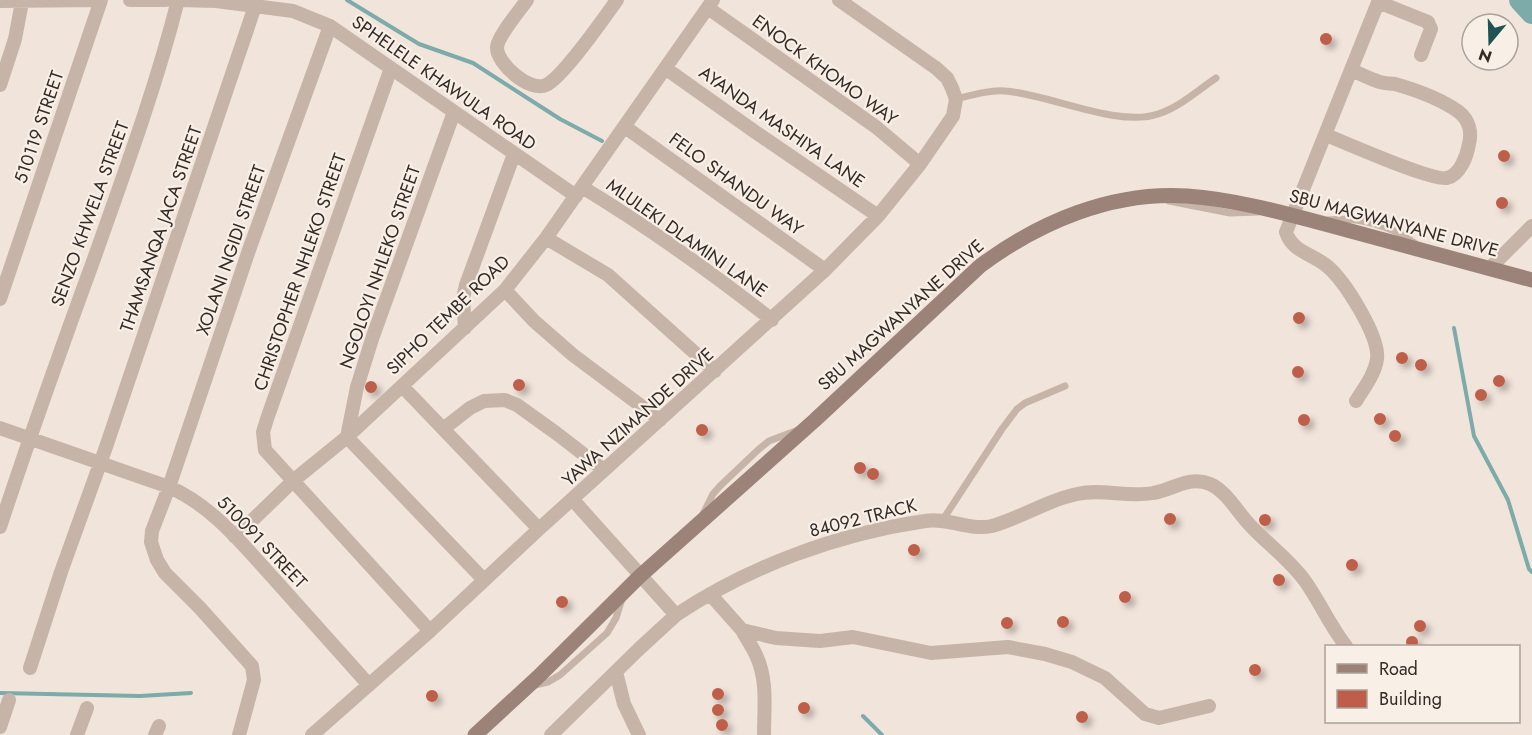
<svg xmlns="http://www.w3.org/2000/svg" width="1532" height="735" font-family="Jost,sans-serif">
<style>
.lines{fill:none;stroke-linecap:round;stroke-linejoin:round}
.stream{stroke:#7cabaa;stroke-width:4}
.river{stroke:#7cabaa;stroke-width:22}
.building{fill:#be5e4a;filter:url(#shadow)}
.service{stroke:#c7b4a8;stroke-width:7}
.minor{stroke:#c7b4a8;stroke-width:14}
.secondary{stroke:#9b8379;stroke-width:15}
.labels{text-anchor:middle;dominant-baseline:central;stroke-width:4.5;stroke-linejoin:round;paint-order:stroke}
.street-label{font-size:18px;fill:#342b27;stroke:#f8efe7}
</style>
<defs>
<filter id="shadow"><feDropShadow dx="4.5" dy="4.5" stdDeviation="3" flood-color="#0004"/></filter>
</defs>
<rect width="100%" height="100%" fill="#f0e4db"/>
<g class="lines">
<path class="stream" d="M347 0 419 44 473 63 560 119 602 141
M1454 328 1474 436 1508 500 1529 569 1532 572
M0 693 140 696 191 693
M863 716 882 735"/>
<path class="river" d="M1520 0 1532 13"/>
</g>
<path class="building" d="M1320 39a6 6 0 1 1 12 0a6 6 0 1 1-12 0Z
M1498 156a6 6 0 1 1 12 0a6 6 0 1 1-12 0Z
M1496 203a6 6 0 1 1 12 0a6 6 0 1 1-12 0Z
M1293 318a6 6 0 1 1 12 0a6 6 0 1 1-12 0Z
M1396 358a6 6 0 1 1 12 0a6 6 0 1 1-12 0Z
M1415 365a6 6 0 1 1 12 0a6 6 0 1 1-12 0Z
M1292 372a6 6 0 1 1 12 0a6 6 0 1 1-12 0Z
M1493 381a6 6 0 1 1 12 0a6 6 0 1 1-12 0Z
M513 385a6 6 0 1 1 12 0a6 6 0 1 1-12 0Z
M365 387a6 6 0 1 1 12 0a6 6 0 1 1-12 0Z
M1475 395a6 6 0 1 1 12 0a6 6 0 1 1-12 0Z
M1374 419a6 6 0 1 1 12 0a6 6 0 1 1-12 0Z
M1298 420a6 6 0 1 1 12 0a6 6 0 1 1-12 0Z
M696 430a6 6 0 1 1 12 0a6 6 0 1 1-12 0Z
M1389 436a6 6 0 1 1 12 0a6 6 0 1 1-12 0Z
M854 468a6 6 0 1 1 12 0a6 6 0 1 1-12 0Z
M867 474a6 6 0 1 1 12 0a6 6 0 1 1-12 0Z
M1164 519a6 6 0 1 1 12 0a6 6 0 1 1-12 0Z
M1259 520a6 6 0 1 1 12 0a6 6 0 1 1-12 0Z
M908 550a6 6 0 1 1 12 0a6 6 0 1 1-12 0Z
M1346 565a6 6 0 1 1 12 0a6 6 0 1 1-12 0Z
M1273 580a6 6 0 1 1 12 0a6 6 0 1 1-12 0Z
M1119 597a6 6 0 1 1 12 0a6 6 0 1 1-12 0Z
M556 602a6 6 0 1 1 12 0a6 6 0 1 1-12 0Z
M1057 622a6 6 0 1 1 12 0a6 6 0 1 1-12 0Z
M1001 623a6 6 0 1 1 12 0a6 6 0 1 1-12 0Z
M1414 626a6 6 0 1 1 12 0a6 6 0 1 1-12 0Z
M1406 642a6 6 0 1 1 12 0a6 6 0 1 1-12 0Z
M1249 670a6 6 0 1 1 12 0a6 6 0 1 1-12 0Z
M712 694a6 6 0 1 1 12 0a6 6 0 1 1-12 0Z
M426 696a6 6 0 1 1 12 0a6 6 0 1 1-12 0Z
M798 708a6 6 0 1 1 12 0a6 6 0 1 1-12 0Z
M712 710a6 6 0 1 1 12 0a6 6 0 1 1-12 0Z
M1076 717a6 6 0 1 1 12 0a6 6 0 1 1-12 0Z
M716 725a6 6 0 1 1 12 0a6 6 0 1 1-12 0Z"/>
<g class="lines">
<path class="service" d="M956 99C972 95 989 90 1005 91 1049 94 1118 128 1158 114 1180 107 1198 90 1216 78
M1169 201 1230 213 1258 212
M1328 220C1359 217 1391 225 1416 244
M703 514 713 494 720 486 759 449 769 441 798 430
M942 521 1002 429 1017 409 1025 403 1065 386
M535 685 548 682 560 675 607 633 616 618 622 599"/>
<path class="minor" d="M130 0H166
M179 0 216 1 293 11 330 26 576 196
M527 0C520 10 498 36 497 47 496 63 530 93 546 85 563 77 604 18 617 0
M0 1 98 0
M1378 2 1428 22 1431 29 1421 55
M708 8 876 127 920 164
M391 68 267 419 263 432 265 450 430 631
M665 68 751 129 878 216
M0 85 15 39 22 2
M454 112 373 336 357 387 347 437 484 580
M625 127 825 270
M1326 135C1346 143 1431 181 1447 178 1460 175 1467 156 1469 144 1472 132 1469 120 1459 112 1441 99 1416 90 1395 84 1389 83 1383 84 1377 81 1368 78 1360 74 1352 70
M582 187C648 227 711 272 772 320
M546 238 608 275 715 371
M1490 268 1532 226
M505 290 534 321 573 355 660 420
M0 299 101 0
M465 328 463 298 466 285 514 154
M402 386 539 529
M1356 401C1364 388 1375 374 1377 359 1380 337 1345 281 1327 266 1313 254 1292 252 1286 232L1379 0
M0 428 169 487C213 506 244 546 276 581 307 616 338 650 369 685
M443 429 470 408 484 401 505 400 517 405 556 433 604 470
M0 527C30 436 62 346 95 256 125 171 156 87 178 0
M235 537 294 480 347 437 505 290 546 238 713 0
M710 594 742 630 776 638 820 641 853 637 931 653 1008 647 1045 654 1072 662 1105 678 1145 714 1159 718 1209 706
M676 615C750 566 837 534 925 521 948 517 968 531 992 526 1021 518 1047 500 1077 494 1102 488 1128 498 1153 493 1173 490 1189 475 1210 484 1226 491 1237 511 1248 523 1266 543 1289 559 1305 581 1320 602 1330 626 1346 646
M742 630C746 638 752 646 756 655 768 680 764 708 764 735
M30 668 61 572 106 447 255 6
M616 672 624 704 639 735
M0 727 9 700
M77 735 87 708
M155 735 159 726
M239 735 254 680 252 666 200 608 165 573 157 560 151 542 152 531 169 487 249 250 330 26
M312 735 430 631 539 529 825 270 878 216 920 164 953 116 956 99 952 88 947 78 936 68 839 0
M551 735 640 648 676 615 573 500"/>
<path class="secondary" d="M475 735 538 677 640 576 815 420 980 266C1039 222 1112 191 1187 196 1242 200 1294 216 1347 230 1409 247 1470 263 1532 280"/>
</g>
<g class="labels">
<g class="street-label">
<text transform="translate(825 70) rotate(36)">ENOCK KHOMO WAY</text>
<text transform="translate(444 83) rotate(35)">SPHELELE KHAWULA ROAD</text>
<text transform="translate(39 127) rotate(-71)">510119 STREET</text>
<text transform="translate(782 127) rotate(35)">AYANDA MASHIYA LANE</text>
<text transform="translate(736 184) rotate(36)">FELO SHANDU WAY</text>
<text transform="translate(90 214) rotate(-70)">SENZO KHWELA STREET</text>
<text transform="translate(1394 223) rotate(15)">SBU MAGWANYANE DRIVE</text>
<text transform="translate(161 229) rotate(-71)">THAMSANQA JACA STREET</text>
<text transform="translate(687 238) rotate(35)">MLULEKI DLAMINI LANE</text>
<text transform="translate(231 250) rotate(-71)">XOLANI NGIDI STREET</text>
<text transform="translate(380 267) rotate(-71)">NGOLOYI NHLEKO STREET</text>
<text transform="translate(300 272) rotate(-71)">CHRISTOPHER NHLEKO STREET</text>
<text transform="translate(448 315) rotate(-44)">SIPHO TEMBE ROAD</text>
<text transform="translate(901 315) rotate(-42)">SBU MAGWANYANE DRIVE</text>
<text transform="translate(638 417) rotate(-42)">YAWA NZIMANDE DRIVE</text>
<text transform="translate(863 518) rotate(-14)">84092 TRACK</text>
<text transform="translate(262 542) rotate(46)">510091 STREET</text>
</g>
</g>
<rect x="1325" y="645" width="195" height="78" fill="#f8efe7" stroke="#aaa19a" stroke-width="1.5"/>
<rect x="1337" y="664" width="30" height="9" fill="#9b8379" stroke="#aaa19a" stroke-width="1.5"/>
<text x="1379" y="675" font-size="18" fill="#342b27">Road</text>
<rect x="1337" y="690" width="30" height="18" fill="#be5e4a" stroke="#aaa19a" stroke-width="1.5"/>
<text x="1379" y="705" font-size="18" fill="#342b27">Building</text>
<g transform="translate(1490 42) rotate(199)"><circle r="28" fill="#f8efe7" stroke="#aaa19a" stroke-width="1.5"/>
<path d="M0-4.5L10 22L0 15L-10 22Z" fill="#205353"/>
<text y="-9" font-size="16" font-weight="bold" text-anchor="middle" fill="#342b27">N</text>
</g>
</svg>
